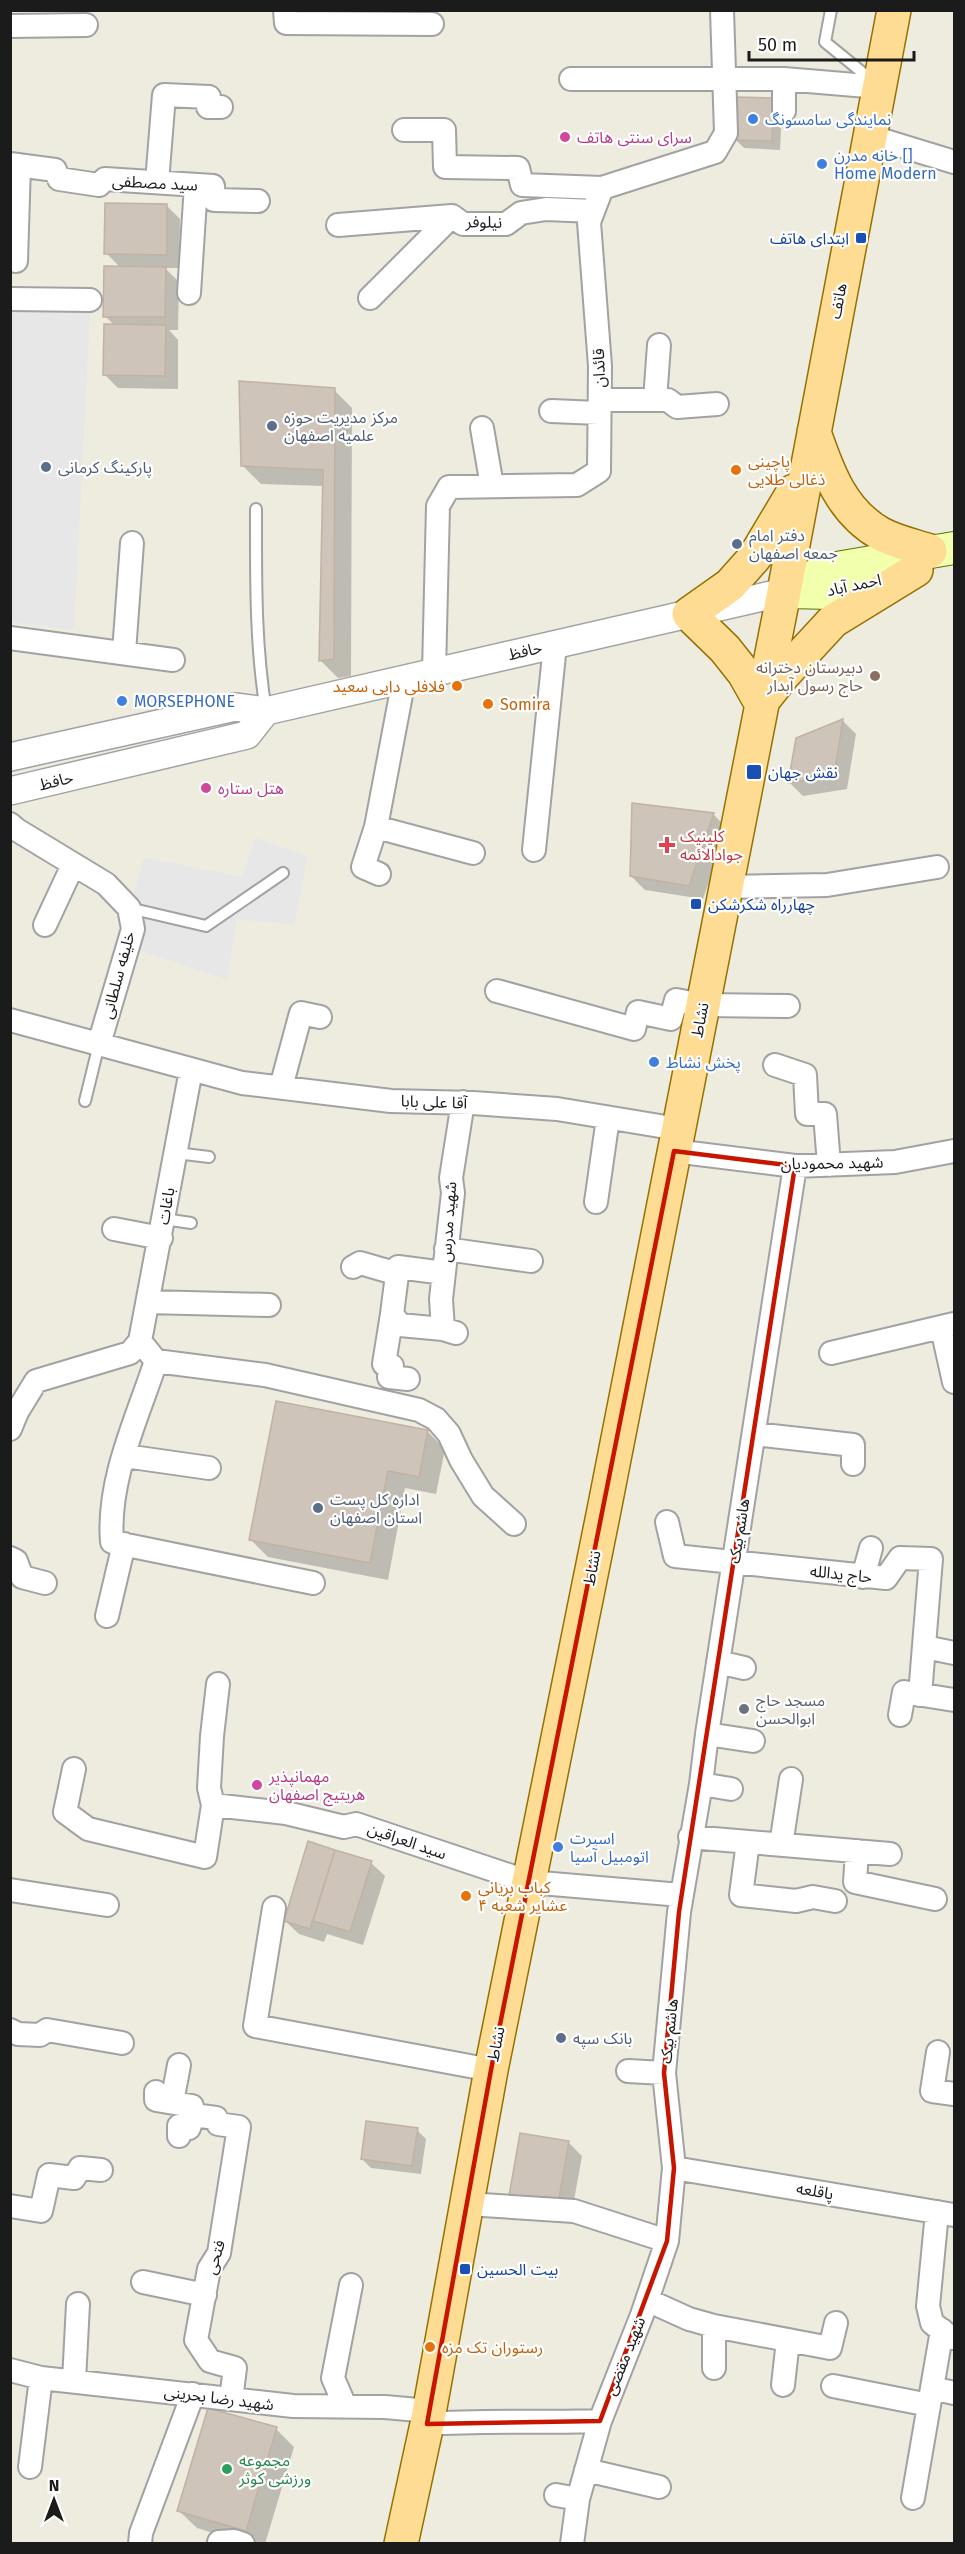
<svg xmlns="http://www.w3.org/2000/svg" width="965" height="2554" font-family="'Fira Sans','Noto Sans Arabic',sans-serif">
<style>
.parking{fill:#e7e7e7}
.shadow{fill:#0003}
.building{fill:#cec4b9;stroke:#c1b2a1;stroke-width:1.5}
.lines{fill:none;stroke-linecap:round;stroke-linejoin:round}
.service-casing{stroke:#a2a2a2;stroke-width:14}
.minor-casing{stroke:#a2a2a2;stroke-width:26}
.tertiary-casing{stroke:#a2a2a2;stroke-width:30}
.secondary-casing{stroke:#5b7500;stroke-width:34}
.primary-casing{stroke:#937200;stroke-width:36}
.service{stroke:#fff;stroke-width:10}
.minor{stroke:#fff;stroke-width:22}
.tertiary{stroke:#fff;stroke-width:27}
.secondary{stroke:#f2ffad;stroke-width:32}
.primary{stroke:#ffdc94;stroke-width:33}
.marked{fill:none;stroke:#c71500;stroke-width:4.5;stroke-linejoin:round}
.shop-dot{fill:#3f7fe0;stroke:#fff;stroke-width:2}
.hotel-dot{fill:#d1479c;stroke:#fff;stroke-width:2}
.transit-dot{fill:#1a4fb4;stroke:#fff;stroke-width:2}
.service-dot{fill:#5c6f8a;stroke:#fff;stroke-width:2}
.food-dot{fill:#e8710a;stroke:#fff;stroke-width:2}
.education-dot{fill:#8d6e63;stroke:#fff;stroke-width:2}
.health-dot{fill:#e0444e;stroke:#fff;stroke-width:2}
.worship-dot{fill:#6b7280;stroke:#fff;stroke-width:2}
.leisure-dot{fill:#2e9e5b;stroke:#fff;stroke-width:2}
.labels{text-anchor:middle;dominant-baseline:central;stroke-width:4.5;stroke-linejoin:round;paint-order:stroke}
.shop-label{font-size:16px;fill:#366cbe;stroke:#fff;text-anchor:start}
.hotel-label{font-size:16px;fill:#b23c85;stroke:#fff;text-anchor:start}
.street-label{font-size:16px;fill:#1b1b1b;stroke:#fff}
.transit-label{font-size:16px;fill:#164399;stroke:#fff;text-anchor:start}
.service-label{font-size:16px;fill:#4e5e75;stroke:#fff;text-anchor:start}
.food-label{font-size:16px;fill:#c56008;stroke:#fff;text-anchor:start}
.education-label{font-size:16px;fill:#785e54;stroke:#fff;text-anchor:end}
.health-label{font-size:16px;fill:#be3a42;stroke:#fff;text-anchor:start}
.worship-label{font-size:16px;fill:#5b616d;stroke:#fff;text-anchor:start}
.leisure-label{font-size:16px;fill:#27864d;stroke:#fff;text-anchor:start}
</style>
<rect width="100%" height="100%" fill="#eeebdf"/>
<path class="parking" d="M11 312H90L74 630 11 622Z
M255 838 308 856 294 925 237 919 227 980 120 944 144 857 242 877Z"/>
<path class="shadow" d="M773 100 782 109 780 150 744 148 735 139Z
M166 205 180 219 179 268H165L179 282 178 330H169L178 340V389L118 388 104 374 114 325 105 316 120 267 106 253Z
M334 390 352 408 351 676 338 678 320 660 324 486 261 484 243 466Z
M843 721 856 734 847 789 803 796 789 782 797 739Z
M633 805 714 815 727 828 703 899 645 890 631 876Z
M427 1431 445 1449 436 1494 405 1488 388 1580 268 1557 250 1539Z
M309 1843 371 1863 385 1876 363 1945 327 1934 324 1942 299 1934 285 1921Z
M417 2130 426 2139 421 2174 371 2168 362 2159Z
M568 2142 582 2156 571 2217 524 2209Z
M276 2429 294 2447 265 2544H248L197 2528 179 2511Z"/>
<path class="building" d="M735 97 774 98 772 141 733 140Z
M105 203 167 204V255L104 254Z
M104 266 166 267 165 317H103Z
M104 324 166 325 165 376 103 375Z
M239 381 335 388 334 659 319 661 323 470 241 466Z
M843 719 834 776 788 783 796 738Z
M632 803 714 813 689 886 630 876Z
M276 1401 428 1430 419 1477 388 1471 370 1563 249 1540Z
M308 1841 335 1850 310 1929 284 1921Z
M335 1850 372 1861 350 1932 313 1921Z
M366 2121 418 2128 412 2166 361 2159Z
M520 2133 569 2141 558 2204 509 2196Z
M208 2408 277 2427 246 2531 177 2511Z"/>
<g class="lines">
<g class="service-casing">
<path id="service" d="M831 10 825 42 874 82
M256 509C256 577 255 644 266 711
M129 908 206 926 283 873
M85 1101 99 1044
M176 1153 209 1157
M164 1219 191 1223"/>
</g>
<g class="minor-casing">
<path id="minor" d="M285 10 286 23 432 24
M10 26 86 25
M571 79H784L879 87
M784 79V111
M404 130H444L445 167 518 168 522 185 602 188 715 152 726 133 722 10
M869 136 954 162
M10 164 55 170 59 179 99 185 105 179 213 186 214 200 258 201
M157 182 164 95 209 97 208 107H221
M338 225 452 216 463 224H506L521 213 546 209 593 211
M16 261 19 165
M189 293 196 185
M370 298 452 216
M10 299 90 300
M600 400H668L677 407 717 404
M655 400 659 345
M551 411 599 413
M482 428 492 486
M10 638 173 660
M124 652 132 543
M434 672 438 506 449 487 577 485 599 471 600 366 589 222 602 188
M10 824 17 830 106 884 129 908 133 929 99 1044
M376 827 473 853
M534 850 555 645
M379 874 363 867 376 827 404 679
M726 887 827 885 937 867
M45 925 73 865
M497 991 634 1029 638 1012 671 1019 676 1000 703 1005 788 1006
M10 1020 242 1083 391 1101 473 1103 557 1109 678 1129
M775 1065 805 1075 807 1114H825L829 1165
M281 1087 301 1013 320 1017
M674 1151 795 1166 895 1162 954 1151
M596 1202 608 1118
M114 1229 161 1238
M446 1249 531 1261
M353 1267 360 1263 398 1274
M148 1302 269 1305
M392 1314 384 1364 392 1366 389 1377 408 1379
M942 1328 954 1382
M443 1329 400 1325 392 1314 398 1267 444 1273
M456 1333 443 1329 441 1299 453 1193 451 1178 463 1102
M140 1341 156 1361C137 1419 107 1480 112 1542L313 1583
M831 1353 954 1324
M156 1361 265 1375 419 1410 436 1419 449 1434 461 1460 483 1496 514 1524
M10 1429 17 1412 36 1381 130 1353 140 1341 191 1070
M754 1434 853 1445V1464
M125 1456 209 1468
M667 1522 675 1556 886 1578 900 1558 931 1559 920 1695
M10 1558 16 1561 22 1577 45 1583
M863 1577 871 1548
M107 1616 124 1544
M925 1647 954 1653
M718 1662 744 1668
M900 1715 904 1692 954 1700
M707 1734 753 1741
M74 1769 65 1812 88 1829 205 1857 213 1805 209 1788 212 1736 218 1684
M701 1784 731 1789
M213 1805 286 1813 344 1827 356 1824 529 1882 681 1895
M690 1837 890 1854
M748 1842 741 1895 796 1901 813 1897 835 1901
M781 1845 791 1779
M857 1851 855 1882 935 1899
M10 1890 107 1905
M274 1908 255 2026 491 2070
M10 2030 18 2034 40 2035 47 2030 122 2043
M938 2052 932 2091 954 2094
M628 2071 664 2073
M156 2092V2100L192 2106 193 2115 216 2118 218 2124 239 2127 219 2253 209 2269 196 2340 210 2361 235 2368 231 2399
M172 2102 179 2065
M179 2136V2126L189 2128 193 2115
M674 2168 954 2215
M467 2204 574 2211 667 2241
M10 2206 41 2211 49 2175 74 2178 80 2168 101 2170
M937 2212 928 2306 932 2323 952 2338
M143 2282 205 2295
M647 2300 689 2319 714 2326 830 2348 836 2323
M714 2368V2326
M10 2370 41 2378 293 2406 385 2407 429 2411
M74 2381 78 2304
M783 2385 788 2340
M833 2386 929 2405
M932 2388 954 2393
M345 2406 333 2378 351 2285
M427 2424C484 2420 542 2423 600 2421
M30 2467 41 2378
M586 2470 659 2487
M556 2495 578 2499
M913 2498 942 2330
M219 2542 234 2541 243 2544
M140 2544 141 2533 193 2394
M572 2544 578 2499 600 2421 642 2315 667 2241 674 2168 664 2073 679 1912 701 1784 707 1734 795 1166"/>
</g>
<g class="tertiary-casing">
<path id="tertiary" d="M10 757 235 707 266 711 784 592
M10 791 247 735 266 711"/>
</g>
<g class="secondary-casing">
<path id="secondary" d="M784 592 825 570 954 548
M788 592 831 593 887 578"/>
</g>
<g class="primary-casing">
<path id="primary" d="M814 432C828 473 842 512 881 534 896 542 914 546 930 551
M764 699 784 674 833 621 916 570
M761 703 744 673 725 649 689 614 730 585 754 558 794 491
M401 2544 427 2424 491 2070 603 1515 784 592 894 10"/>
</g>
<use href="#service" class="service"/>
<use href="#minor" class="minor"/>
<use href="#tertiary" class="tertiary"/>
<use href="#secondary" class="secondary"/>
<use href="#primary" class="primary"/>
</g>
<path class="marked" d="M674 1151 795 1166 679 1912 664 2073 674 2168 667 2241 600 2421 427 2424 491 2070Z"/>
<g class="shop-dot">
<circle cx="753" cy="119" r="6"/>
<circle cx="822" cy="164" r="6"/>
<circle cx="122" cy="701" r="6"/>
<circle cx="654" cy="1062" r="6"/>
<circle cx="558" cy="1847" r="6"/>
</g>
<g class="hotel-dot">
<circle cx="565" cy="137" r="6"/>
<circle cx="206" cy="788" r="6"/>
<circle cx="257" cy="1785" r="6"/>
</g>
<g class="transit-dot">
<rect x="855" y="232" width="12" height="12" rx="3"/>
<rect x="746" y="764" width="16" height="16" rx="3"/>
<rect x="690" y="898" width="12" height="12" rx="3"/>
<rect x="459" y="2263" width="12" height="12" rx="3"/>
</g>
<g class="service-dot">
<circle cx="272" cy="426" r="6"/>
<circle cx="46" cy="467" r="6"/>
<circle cx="737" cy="544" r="6"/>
<circle cx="318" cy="1508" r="6"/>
<circle cx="561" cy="2038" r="6"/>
</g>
<g class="food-dot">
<circle cx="736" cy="470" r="6"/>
<circle cx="457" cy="686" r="6"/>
<circle cx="488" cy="704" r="6"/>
<circle cx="466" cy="1896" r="6"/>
<circle cx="430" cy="2347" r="6"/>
</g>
<circle class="education-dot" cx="875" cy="676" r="6"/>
<path class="health-dot" d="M664 836h6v6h6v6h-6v6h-6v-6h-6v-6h6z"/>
<circle class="worship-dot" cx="744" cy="1709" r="6"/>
<circle class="leisure-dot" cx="227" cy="2469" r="6"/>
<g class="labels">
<g class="shop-label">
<text x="765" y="119">نمایندگی سامسونگ</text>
<text x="834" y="155">خانه مدرن []<tspan x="834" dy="18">Home Modern</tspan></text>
<text x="134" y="701">MORSEPHONE</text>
<text x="666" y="1062">پخش نشاط</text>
<text x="570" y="1838">اسپرت<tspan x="570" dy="18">اتومبیل آسیا</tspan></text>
</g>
<g class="hotel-label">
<text x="577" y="137">سرای سنتی هاتف</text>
<text x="218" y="788">هتل ستاره</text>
<text x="269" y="1776">مهمانپذیر<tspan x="269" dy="18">هریتیج اصفهان</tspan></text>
</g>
<g class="street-label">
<text transform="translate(155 183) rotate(3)">سید مصطفی</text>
<text transform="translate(484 222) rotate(1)">نیلوفر</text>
<text transform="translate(838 301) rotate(-79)">هاتف</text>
<text transform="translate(599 368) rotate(-92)">قائدان</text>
<text transform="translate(854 585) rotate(-12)">احمد آباد</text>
<text transform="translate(525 651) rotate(-13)">حافظ</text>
<text transform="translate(56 781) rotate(-14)">حافظ</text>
<text transform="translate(118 975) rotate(-75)">خلیفه سلطانی</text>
<text transform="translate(700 1020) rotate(-79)">نشاط</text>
<text transform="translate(434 1102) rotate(2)">آقا علی بابا</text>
<text transform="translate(832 1163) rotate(-1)">شهید محمودیان</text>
<text transform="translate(166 1206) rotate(-80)">باغات</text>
<text transform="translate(448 1222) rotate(-86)">شهید مدرس</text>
<text transform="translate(739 1531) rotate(-81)">هاشم بیک</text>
<text transform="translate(592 1568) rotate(-79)">نشاط</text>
<text transform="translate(841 1574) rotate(6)">حاج یدالله</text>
<text transform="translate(407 1841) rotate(19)">سید العراقین</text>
<text transform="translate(669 2031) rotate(-84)">هاشم بیک</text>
<text transform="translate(496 2044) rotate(-79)">نشاط</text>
<text transform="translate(815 2191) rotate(10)">پاقلعه</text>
<text transform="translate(215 2257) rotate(-73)">فتحی</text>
<text transform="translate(625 2356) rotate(-68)">شهید مقضی</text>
<text transform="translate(219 2398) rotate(7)">شهید رضا بحرینی</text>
</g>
<g class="transit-label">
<text x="849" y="238" text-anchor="end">ابتدای هاتف</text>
<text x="768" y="772">نقش جهان</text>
<text x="708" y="904">چهارراه شکرشکن</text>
<text x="477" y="2269">بیت الحسین</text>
</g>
<g class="service-label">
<text x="284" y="417">مرکز مدیریت حوزه<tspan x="284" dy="18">علمیه اصفهان</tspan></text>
<text x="58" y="467">پارکینگ کرمانی</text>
<text x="749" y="535">دفتر امام<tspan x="749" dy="18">جمعه اصفهان</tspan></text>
<text x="330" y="1499">اداره کل پست<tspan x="330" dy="18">استان اصفهان</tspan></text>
<text x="573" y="2038">بانک سپه</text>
</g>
<g class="food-label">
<text x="748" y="461">پاچینی<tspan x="748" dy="18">ذغالی طلایی</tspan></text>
<text x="445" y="686" text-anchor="end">فلافلی دایی سعید</text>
<text x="500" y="704">Somira</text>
<text x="478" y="1887">کباب بریانی<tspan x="478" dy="18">عشایر شعبه ۴</tspan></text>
<text x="442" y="2347">رستوران تک مزه</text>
</g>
<g class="education-label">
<text x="863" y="667">دبیرستان دخترانه<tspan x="863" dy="18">حاج رسول آبدار</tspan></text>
</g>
<g class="health-label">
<text x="680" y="836">کلینیک<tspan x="680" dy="18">جوادالائمه</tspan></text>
</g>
<g class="worship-label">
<text x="756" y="1700">مسجد حاج<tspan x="756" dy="18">ابوالحسن</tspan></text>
</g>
<g class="leisure-label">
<text x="239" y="2460">مجموعه<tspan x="239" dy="18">ورزشی کوثر</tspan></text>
</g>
</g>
<rect width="965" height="2554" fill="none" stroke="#1b1b1b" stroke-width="24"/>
<g transform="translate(54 2500)" stroke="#ffffff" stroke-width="4.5" paint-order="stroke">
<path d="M0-4.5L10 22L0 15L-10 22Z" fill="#1b1b1b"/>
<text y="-9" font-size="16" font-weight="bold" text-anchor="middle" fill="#1b1b1b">N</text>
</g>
<path d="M749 51v9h165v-9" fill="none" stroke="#1b1b1b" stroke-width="3"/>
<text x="758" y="51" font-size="18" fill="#1b1b1b" stroke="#ffffff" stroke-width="4.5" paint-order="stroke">50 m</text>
</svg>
